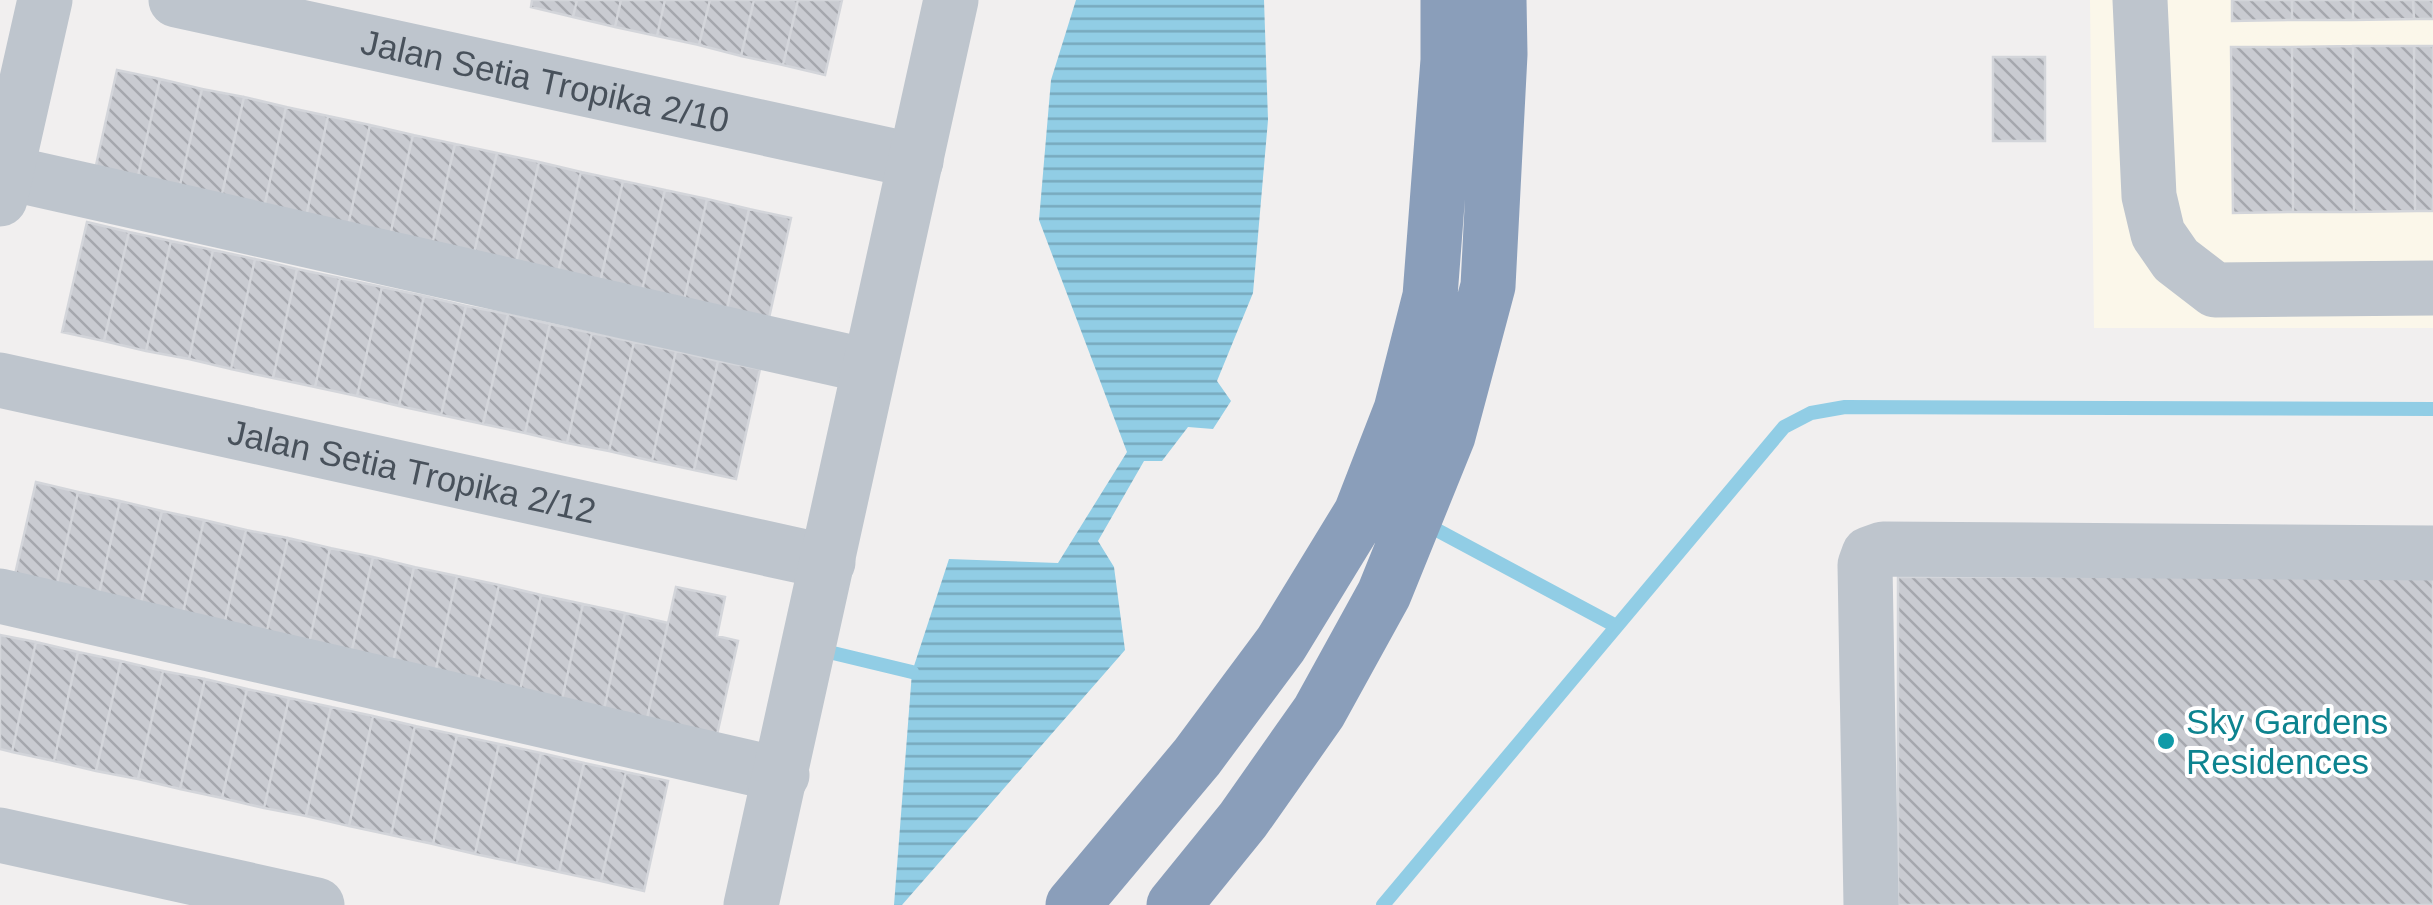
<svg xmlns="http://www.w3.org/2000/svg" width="2433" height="905" font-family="Helvetica,sans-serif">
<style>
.commercial{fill:#fbf7ea}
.water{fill:url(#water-rules)}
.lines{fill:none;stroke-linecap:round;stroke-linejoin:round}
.stream{stroke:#91cde5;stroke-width:14}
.building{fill:url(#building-back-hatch);stroke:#d3d5da;stroke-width:2.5}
.minor{stroke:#bec5cd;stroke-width:55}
.highway{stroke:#8a9eba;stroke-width:55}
.culture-dot{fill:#0f9aa8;stroke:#fff;stroke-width:4}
.labels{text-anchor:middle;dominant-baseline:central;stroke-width:8;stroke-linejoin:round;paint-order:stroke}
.street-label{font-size:35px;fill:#48515b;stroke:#fff}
.culture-label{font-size:35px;fill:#0d838f;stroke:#fff;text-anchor:start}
</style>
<defs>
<pattern id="water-rules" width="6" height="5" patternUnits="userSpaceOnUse" patternTransform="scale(2.5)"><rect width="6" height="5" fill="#91cde5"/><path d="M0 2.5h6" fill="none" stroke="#78a9bd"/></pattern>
<pattern id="building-back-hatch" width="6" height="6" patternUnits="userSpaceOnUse" patternTransform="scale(2.5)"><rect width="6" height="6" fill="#c9cbd1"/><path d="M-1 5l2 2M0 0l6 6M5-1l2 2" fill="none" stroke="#a5a7ad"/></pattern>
</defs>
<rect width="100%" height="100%" fill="#f1efef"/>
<path class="commercial" d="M2090 0H2433V328H2094Z"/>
<path class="water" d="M1076 0H1264L1268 120 1253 293 1217 381 1231 401 1213 429 1188 427 1162 461H1144L1098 541 1114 567 1125 650 902 905H894L912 672 949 559 1058 563 1127 452 1039 220 1051 80Z"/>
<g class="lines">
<path class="stream" d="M1435 529 1616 626
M833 653 912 672
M1383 905 1784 427 1811 413 1845 407 2433 409"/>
</g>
<path class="building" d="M532 0H577L573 17 531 7Z
M577 0H621L615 27 573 17Z
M621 0H665L657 36 615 27Z
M665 0H710L699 45 657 36Z
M710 0H754L741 56 699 45Z
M754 0H798L783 65 741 56Z
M798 0H842L825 75 783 65Z
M2232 0H2292V20L2232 21Z
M2292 0H2353V20H2292Z
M2353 0H2413L2414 19 2353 20Z
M2413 0H2433V19H2414Z
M2353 46H2414L2415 211 2354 212Z
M2353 46 2354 212H2293L2292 47Z
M2414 46H2433V211H2415Z
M2231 47H2292L2293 212 2233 213Z
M1993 57H2045V141H1993Z
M117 70 160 79 135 189 93 179Z
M160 79 202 89 177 198 135 189Z
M202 89 244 97 219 207 177 198Z
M244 97 286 107 262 217 219 207Z
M286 107 328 116 304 226 262 217Z
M328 116 370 125 346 235 304 226Z
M370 125 413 135 388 244 346 235Z
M413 135 455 144 430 254 388 244Z
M455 144 497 153 472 262 430 254Z
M497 153 539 162 514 272 472 262Z
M539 162 581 172 556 281 514 272Z
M581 172 623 181 598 291 556 281Z
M623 181 665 190 640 299 598 291Z
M665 190 707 199 682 309 640 299Z
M707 199 749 209 725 318 682 309Z
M749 209 791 218 767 327 725 318Z
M87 222 129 232 104 341 62 332Z
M129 232 171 241 146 351 104 341Z
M171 241 213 250 189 359 146 351Z
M213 250 255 259 231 369 189 359Z
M255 259 297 269 273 378 231 369Z
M297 269 340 278 315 387 273 378Z
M340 278 382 287 357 396 315 387Z
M382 287 424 296 399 406 357 396Z
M424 296 466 306 441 415 399 406Z
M466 306 508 314 483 424 441 415Z
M508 314 550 324 525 433 483 424Z
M550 324 592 333 567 443 525 433Z
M592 333 634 342 609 451 567 443Z
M634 342 676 351 652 461 609 451Z
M676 351 718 361 694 470 652 461Z
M718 361 760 369 736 479 694 470Z
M36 482 78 492 53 601 11 592Z
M78 492 120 501 95 611 53 601Z
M120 501 162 511 137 620 95 611Z
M162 511 204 520 179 630 137 620Z
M204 520 246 530 221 638 179 630Z
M246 530 288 538 263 648 221 638Z
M288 538 330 548 306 657 263 648Z
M330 548 373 557 348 667 306 657Z
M373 557 414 567 390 676 348 667Z
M414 567 457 576 432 686 390 676Z
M457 576 499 585 475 694 432 686Z
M2433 576V905H1898V577Z
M499 585 541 595 517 704 475 694Z
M676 587 725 597 717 636 738 641 714 748 644 732Z
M541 595 583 604 559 713 517 704Z
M583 604 625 613 601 723 559 713Z
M625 613 668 623 644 732 601 723Z
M0 635 36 642 12 752 0 749Z
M36 642 78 652 54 761 12 752Z
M78 652 121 661 96 771 54 761Z
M121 661 163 671 138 779 96 771Z
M163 671 205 679 180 789 138 779Z
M205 679 247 689 222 798 180 789Z
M247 689 289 698 264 808 222 798Z
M289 698 331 707 306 816 264 808Z
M331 707 373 716 349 826 306 816Z
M373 716 415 726 391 835 349 826Z
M415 726 457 735 433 844 391 835Z
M457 735 499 744 475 854 433 844Z
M499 744 541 753 517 863 475 854Z
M541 753 584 763 559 872 517 863Z
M584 763 626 772 601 881 559 872Z
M626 772 668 781 644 891 601 881Z"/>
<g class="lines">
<g class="minor">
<path id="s1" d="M176 0 916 161"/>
<path d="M2140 0 2149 196 2158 234 2176 260 2215 290 2433 288"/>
<path d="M0 171 868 366"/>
<path d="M0 199 45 0"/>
<path id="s2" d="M0 380 828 562"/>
<path d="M0 596 782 775"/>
<path d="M0 835 317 905"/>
<path d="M751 905 951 0"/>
<path d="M1871 905 1865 565 1869 554 1883 549 2433 553"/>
</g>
<path class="highway" d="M1073 905 1197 757 1281 644 1361 513 1401 410 1430 296 1448 60V0
M1174 905 1243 820 1319 712 1384 594 1448 436 1488 286 1500 54 1499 0"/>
</g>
<circle class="culture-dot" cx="2166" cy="741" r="10"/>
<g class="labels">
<g class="street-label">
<text stroke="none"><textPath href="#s1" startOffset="378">Jalan Setia Tropika 2/10</textPath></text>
<text stroke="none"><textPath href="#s2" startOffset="422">Jalan Setia Tropika 2/12</textPath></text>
</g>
<g class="culture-label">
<text x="2186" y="721">Sky Gardens<tspan x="2186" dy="40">Residences</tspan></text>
</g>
</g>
</svg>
